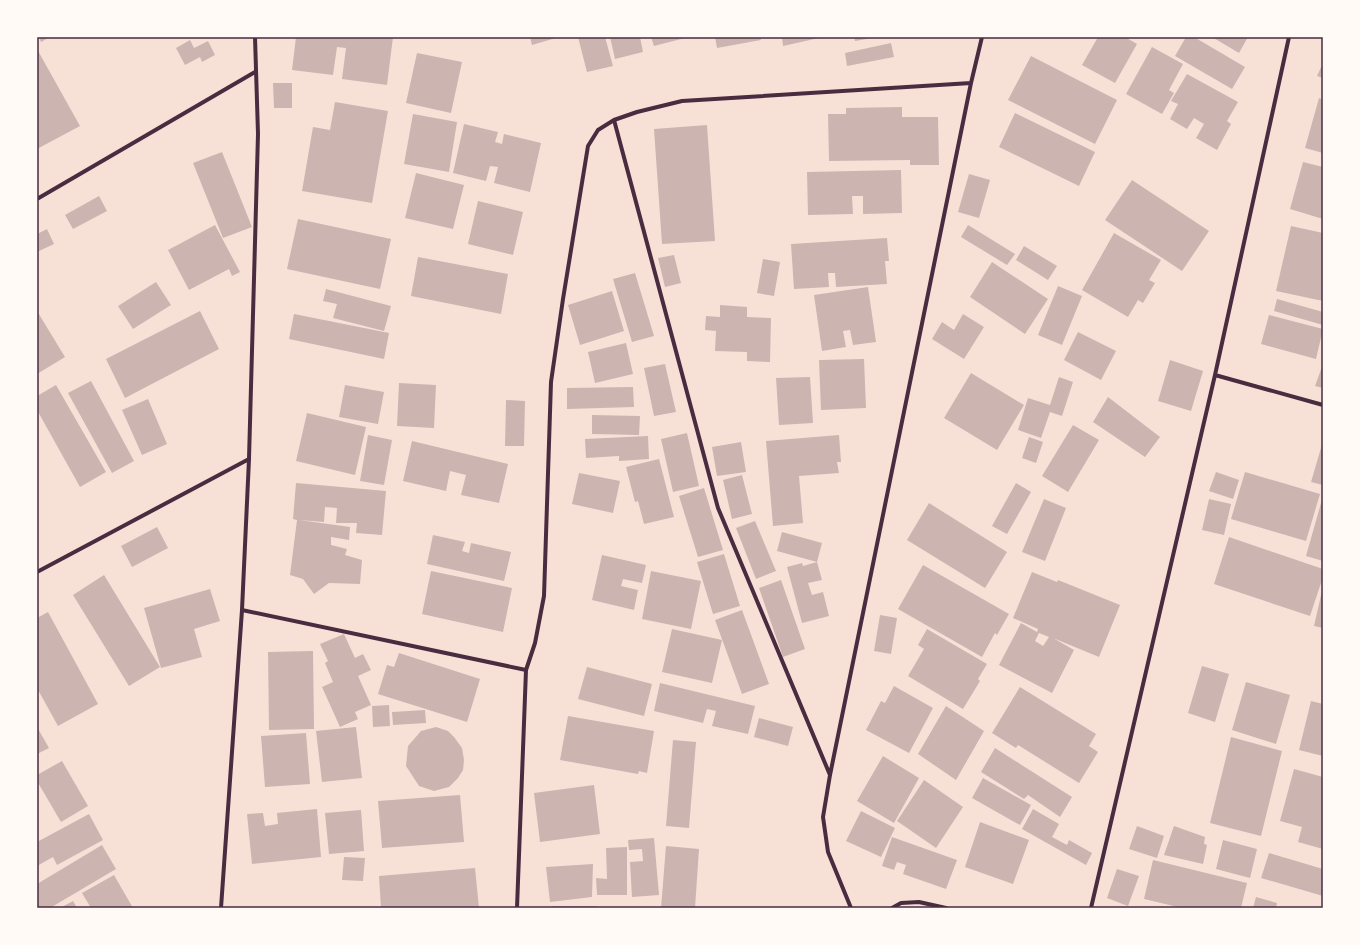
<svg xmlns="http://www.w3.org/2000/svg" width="1360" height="945" font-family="'IBM Plex Sans',sans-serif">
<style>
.building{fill:#ccb4b1;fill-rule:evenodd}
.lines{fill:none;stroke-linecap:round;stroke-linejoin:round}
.minor{stroke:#4a2c40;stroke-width:4}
.neatline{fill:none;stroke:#4a2c40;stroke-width:1.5}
</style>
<rect width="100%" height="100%" fill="#f7e1d7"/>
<path class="building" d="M39 37H50L41 42Z
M296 37H393L387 85 342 79 346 48 337 47 333 75 292 70Z
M530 37H559L532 45Z
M578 37H605L613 66 587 72Z
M610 37H640L643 52 615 59Z
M651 37H685V38L654 46Z
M715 37H760L761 40 717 48Z
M782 37H819V38L783 46Z
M854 37H872V38L855 41Z
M1098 37H1125L1137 44 1115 83 1082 65Z
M1186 37H1194L1245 67 1232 89 1175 56Z
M1212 37H1248L1239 53Z
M190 40 194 48 208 41 215 55 202 62 200 57 185 65 176 48Z
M891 43 894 57 847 66 845 53Z
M1152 47 1183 64 1169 90 1174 93 1162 114 1126 94Z
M37 49 80 126 37 149Z
M417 53 462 62 451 113 406 103Z
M1031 56 1117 100 1095 144 1008 100Z
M1323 63V78L1317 76Z
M1187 74 1238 102 1227 121 1231 124 1217 150 1196 138 1204 124 1194 118 1187 129 1170 119 1178 104 1171 101Z
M273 83H292V108H274Z
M1319 98 1323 100V153L1305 148Z
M335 102 388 111 372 203 302 191 313 127 330 130Z
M902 107V117H938L939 165H910V160L829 161 828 114H846V108Z
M1015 113 1095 152 1079 186 999 147Z
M413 114 457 122 449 172 404 164Z
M464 124 498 132 495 142 502 144 504 134 541 143 530 192 494 183 498 167 490 166 486 181 453 173Z
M707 125 715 241 662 244 654 129Z
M222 152 252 227 223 238 193 163Z
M1303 162 1323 167V219L1290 209Z
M901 170 902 213 863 214V196H852L853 214 808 215 807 172Z
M416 173 464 185 453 229 405 218Z
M969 174 990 180 979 218 958 212Z
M1132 180 1209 231 1182 271 1105 220Z
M99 196 107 211 73 229 65 215Z
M478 201 523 212 513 255 468 244Z
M298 219 391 239 380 289 287 269Z
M215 225 240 272 232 276 229 269 189 290 168 250Z
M968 225 1015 254 1007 265 961 237Z
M1291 226 1323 233V301L1276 291Z
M47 229 54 244 37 252V234Z
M1114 233 1161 260 1149 280 1155 283 1143 303 1138 300 1128 317 1082 290Z
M887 238 889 261H885L887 284 836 287 835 273H828L829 287 794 289 791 244Z
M1024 246 1057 266 1048 280 1016 260Z
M674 255 681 283 665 287 658 258Z
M418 257 508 274 501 314 411 296Z
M763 259 780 262 774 296 757 293Z
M992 262 1048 299 1025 334 970 297Z
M635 273 654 336 632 342 613 279Z
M156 282 171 305 133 329 118 306Z
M1058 286 1082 296 1062 345 1038 335Z
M868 287 876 342 853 345 850 330 843 331 846 347 822 351 814 295Z
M326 289 391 306 384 331 333 318 337 304 323 301Z
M612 291 624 331 580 345 568 305Z
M1277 299 1323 312V325L1274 311Z
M720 305 747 307V317L771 318 770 362 747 361V352L715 351 716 331 705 330 706 316 720 317Z
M37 311 65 357 37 374Z
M200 311 219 349 125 398 106 359Z
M294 314 389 333 384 359 289 339Z
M963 314 984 327 964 359 932 339 942 322 954 330Z
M1269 315 1323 329 1316 359 1261 344Z
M1078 332 1116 351 1101 380 1064 360Z
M626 343 633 374 595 383 588 352Z
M864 359 866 408 821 410 819 360Z
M1170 360 1203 371 1191 411 1158 401Z
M665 364 676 412 654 416 644 368Z
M1323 364V388L1315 386Z
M971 373 1024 405 997 450 944 418Z
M810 377 813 423 779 425 776 378Z
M1059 377 1073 382 1062 416 1050 412 1041 438 1018 430 1028 398 1050 405Z
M91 381 134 461 112 473 68 393Z
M399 383 436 385 434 428 397 426Z
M56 385 106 472 80 487 37 410V396Z
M345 385 384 392 378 424 339 417Z
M633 387 634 407 567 409V388Z
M1108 397 1160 437 1145 457 1093 422Z
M148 399 167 444 142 455 122 410Z
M506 400 525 401 524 446H505Z
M307 413 366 427 355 475 296 461Z
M592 415 640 416 639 435 592 434Z
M1073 425 1099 440 1068 492 1042 476Z
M687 433 699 486 673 492 661 439Z
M368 435 392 440 384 485 360 481Z
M839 435 841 462H837L839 473 799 476 803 523 773 526 766 441Z
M648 436 649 459 619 461V456L586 458 585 439Z
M1029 437 1043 442 1036 463 1022 458Z
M412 441 508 464 499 503 461 495 466 475 450 471 446 491 403 481Z
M1323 441V485L1311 482Z
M741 442 746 472 717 476 712 447Z
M659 459 674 517 644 524 638 501 635 502 626 467Z
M1216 472 1239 480 1233 499 1209 491Z
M1245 472 1320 494 1306 541 1231 519Z
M579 473 620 481 613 513 572 504Z
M742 475 752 514 732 519 723 480Z
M296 483 386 491 382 535 356 533 357 523H336L337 508 325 507 324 522 299 520 350 527 349 540 331 537V545L347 549 345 555 362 560 360 584 329 583 314 594 303 579 290 575 297 520 293 519Z
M1016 483 1031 492 1007 534 992 526Z
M704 488 723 550 698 557 679 496Z
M1323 496V561L1306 556Z
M1044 499 1066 508 1045 561 1022 552Z
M1209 499 1231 504 1224 535 1202 530Z
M929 503 1007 552 985 588 907 540Z
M755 521 776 571 756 579 736 528Z
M157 527 168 548 132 567 121 546Z
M782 532 822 543 817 562 822 580 808 583 812 595 823 592 829 616 802 623 787 567 802 563 803 566 817 562 777 551Z
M433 535 465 542 462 551 469 553 471 543 511 552 504 581 427 564Z
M1229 537 1323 569V577L1310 616 1214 584Z
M724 554 740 606 713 614 697 562Z
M602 555 646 565 642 583 623 579 621 586 638 590 634 610 592 600Z
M923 565 1009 614 997 635 995 633 982 657 898 609Z
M431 571 512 588 503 632 422 614Z
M651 571 701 581 691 629 642 619Z
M1032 572 1057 582 1058 580 1120 605 1099 657 1053 638 1074 650 1052 693 999 665 1021 623 1037 632 1038 629 1013 618ZM1039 633 1049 637 1043 646 1035 641Z
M104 575 160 667 129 686 73 595Z
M781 580 805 649 783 657 759 588Z
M210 589 220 621 194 629 202 657 161 668 144 608Z
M1322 591H1323V628L1314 626Z
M742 610 769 684 742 694 715 620Z
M48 612 98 704 58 726 37 688V618Z
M880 615 897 618 891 654 874 651Z
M672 629 722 640 712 683 662 672Z
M927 629 987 664 978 679 980 681 963 709 908 676 924 649 918 645Z
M344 634 355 658 363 654 371 670 358 676 371 705 355 712 358 719 340 727 322 687 333 682 325 663 328 661 320 644Z
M313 651 314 729 269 730 268 652Z
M399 653 480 679 467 722 378 694 387 665 394 667Z
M1202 666 1229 674 1215 722 1188 713Z
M587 667 652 684 644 716 578 699Z
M1246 682 1290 695 1276 744 1232 730Z
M660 683 755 706 748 734 712 726 716 711 707 709 703 723 654 711Z
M894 686 933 708 909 753 866 730 881 701 885 703Z
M1020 687 1096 734 1089 746 1098 752 1079 783 1018 745 1016 748 992 733Z
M1311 701 1323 704V756L1299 750Z
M389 705 390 726 373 727 372 706Z
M946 706 984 731 956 780 918 754Z
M425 710 426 723 393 725 392 712Z
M568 716 654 731 647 773 639 771 638 774 560 760Z
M759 718 793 727 788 746 754 737Z
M37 727 49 748 37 754Z
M356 727 362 778 322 782 316 731Z
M436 727 448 731 454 737 462 748 464 760 463 770 458 778 449 787 434 791 419 786 406 766 408 746 421 731Z
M306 733 310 784 265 787 261 736Z
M1231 737 1282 751 1261 836 1210 823Z
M673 740 696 742 689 828 666 826Z
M995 748 1072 797 1060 817 1028 795 1024 799 981 772Z
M883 756 919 778 894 823 857 801Z
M62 761 88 806 61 822 37 781V775Z
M1294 769 1323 777V849L1298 842 1302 827 1280 821Z
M983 778 1031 805 1020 825 972 798Z
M924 780 963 807 936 848 897 821Z
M594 785 600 834 540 842 534 793Z
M460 795 464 842 382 848 378 801Z
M317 809 321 857 252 864 247 814 263 813 265 826 278 824 277 813Z
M1033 809 1059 824 1052 837 1067 845 1069 840 1092 853 1086 865 1022 829Z
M361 810 364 851 329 854 325 813Z
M861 811 895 828 881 857 846 841Z
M89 814 103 840 57 865 53 857 37 866V842Z
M980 822 1029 840 1013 884 965 867Z
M1137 826 1164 836 1157 858 1129 849Z
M1174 826 1205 837 1204 844 1207 845 1203 864 1164 855Z
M892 837 957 860 946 889 903 874 906 865 897 862 894 870 882 866Z
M654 838 659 895 632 897 630 862 643 861 642 849 629 850 628 840Z
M1223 840 1257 849 1250 878 1216 869Z
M102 845 116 869 50 908H37V884Z
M666 846 699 849 695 908H661Z
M627 847V895H597L596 878 607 879 606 848Z
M1269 853 1323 869V896L1261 878Z
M344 857 365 858 363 881 342 880Z
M1153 860 1247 883 1241 908H1182L1144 899Z
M593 864 592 897 550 902 546 867Z
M475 868 479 908H381L379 876Z
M1117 869 1139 876 1128 906 1107 898Z
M114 875 133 908H91L82 893Z
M1256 897 1277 903 1276 908H1253Z
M73 901 77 908H60Z
M552 906H597V908H552Z"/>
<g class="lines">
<path class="minor" d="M614 120 637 112 682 101 971 83
M37 199 255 72
M1215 375 1323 405
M37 572 249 459
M242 610 526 670
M221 908 242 610 249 459 258 134 255 37
M517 908 526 670 535 643 544 596 551 382 563 299 588 146 598 130 614 120 718 508 830 775
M851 908 828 852 823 817 830 775 971 83 982 37
M892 908 901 903 919 902 946 908
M1091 908 1215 375 1289 37"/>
</g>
<rect width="1360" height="945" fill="none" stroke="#fffaf5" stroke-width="76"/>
<rect x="38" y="38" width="1284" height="869" class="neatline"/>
</svg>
